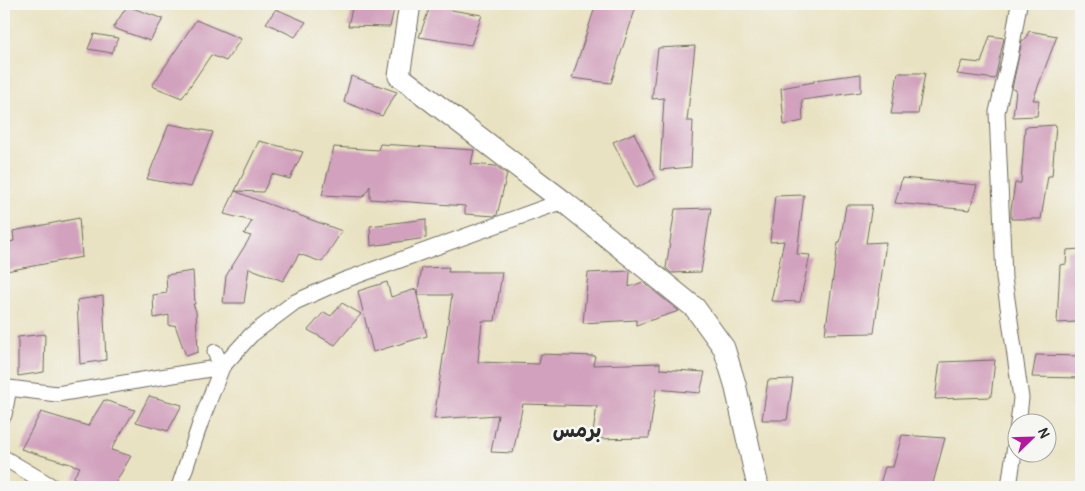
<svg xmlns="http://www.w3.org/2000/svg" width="1085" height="491" font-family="Pangolin,'Playpen Sans Arabic',sans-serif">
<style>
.building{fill:#d2a1bd}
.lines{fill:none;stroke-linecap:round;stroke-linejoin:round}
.street-casing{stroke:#6e6b60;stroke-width:17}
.secondary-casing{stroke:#6e6b60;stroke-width:23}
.street{stroke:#fff;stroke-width:15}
.secondary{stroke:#fff;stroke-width:21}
.labels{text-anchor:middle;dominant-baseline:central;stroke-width:5;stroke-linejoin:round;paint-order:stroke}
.district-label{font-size:20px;font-weight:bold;fill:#2b2b2b;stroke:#f6f6f2}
</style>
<rect width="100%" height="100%" fill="#f6f6f2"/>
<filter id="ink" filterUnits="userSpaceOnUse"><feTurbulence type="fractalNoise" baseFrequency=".02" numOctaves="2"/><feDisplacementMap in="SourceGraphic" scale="10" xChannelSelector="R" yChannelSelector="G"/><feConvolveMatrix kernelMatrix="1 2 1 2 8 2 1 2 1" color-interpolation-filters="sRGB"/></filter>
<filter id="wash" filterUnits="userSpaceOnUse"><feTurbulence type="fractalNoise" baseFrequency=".0096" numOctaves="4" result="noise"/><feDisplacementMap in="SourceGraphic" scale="20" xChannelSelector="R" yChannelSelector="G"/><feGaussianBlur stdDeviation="1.12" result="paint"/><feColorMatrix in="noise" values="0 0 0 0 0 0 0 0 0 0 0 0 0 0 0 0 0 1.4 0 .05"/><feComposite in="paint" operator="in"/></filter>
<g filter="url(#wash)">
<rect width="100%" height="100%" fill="#e9e2c2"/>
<g id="blocks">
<path class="building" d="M353 4H395L390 27 348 26Z
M431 4H454L451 10 482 15 471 45 419 37Z
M596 4H614L636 7 611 83 572 78Z
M127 6 163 19 150 41 113 28Z
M276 9 306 22 295 37 266 23Z
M196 20 241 39 226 61 211 55 182 98 152 86Z
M1029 31 1057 36 1033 100H1039L1037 116 1013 117 1016 90 1012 89 1022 40H1025Z
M94 34 118 38 112 53 88 49Z
M990 36 1004 38 995 79 957 74 962 61 981 63Z
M695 46 687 121H693L691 167 660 170 664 98 652 99 658 48Z
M898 73H925L918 114H891Z
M861 74V92L802 100 803 121 784 125 781 88 814 82V80Z
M351 76 397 92 382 116 344 102Z
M169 124 213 132 191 187 147 179Z
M1056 125 1052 176H1048L1041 219H1011V210L1015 183H1021L1025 127Z
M634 133 656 178 636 188 613 142Z
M259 141 303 152 290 179 272 174 263 192 235 191Z
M380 144 474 150 471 164 496 166 507 174 497 215 495 216 465 214V206L370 199V186L363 197 322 195 334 147 378 150Z
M902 178 977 185 970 210 895 203Z
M235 191 252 198 342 231 322 262 299 254 283 281 249 268 244 303H223L226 276 251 236 244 234 252 221 224 214Z
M804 195 797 254 810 255 800 302 771 301 784 241 770 242 775 196Z
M846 205H872L866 243 886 242 874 333 825 334 838 243H840Z
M711 208 701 272 671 273 666 268 675 209Z
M79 218 82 257 6 271 4 243 14 241 13 231Z
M426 219V238L371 246 370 226Z
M1081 249V282H1078L1076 322 1057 323 1060 265 1066 264 1067 250Z
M449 267 448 272H502L495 321H482L478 362 539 364 541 354 595 356 593 365 660 363V369L705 372 700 393 656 389 649 438 592 439 597 406 523 404 513 453 491 452 498 415 434 419 452 295H417L427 336 373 352 358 291 387 282 391 297 416 289 417 295 422 268Z
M193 271 195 304H193L196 311 198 352 186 356 175 325 169 326V315L154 318 153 295 167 293 166 275Z
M629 271 630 272 629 287 643 282 679 311 636 325V320L583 323 588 273Z
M103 296 106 360 80 364 77 300Z
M342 303 361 314 335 345 308 330 324 312 331 316Z
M45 334 44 372 18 376V337Z
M1036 355 1081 356V378L1032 377Z
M995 360 991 397 935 399 940 362Z
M793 379 787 420H762L768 380Z
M149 396 182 405 168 431 136 422Z
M104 400 135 410 111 450 131 456 113 487H103L73 478 80 467 21 449 41 412 88 426Z
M902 435 945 438 932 487H879L885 467H893Z"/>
</g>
</g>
<g filter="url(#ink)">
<use href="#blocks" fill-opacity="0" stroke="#6e6b60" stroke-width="1"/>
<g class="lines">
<g class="street-casing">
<path id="street" d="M4 387 9 388 57 394 222 367 215 352
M4 415 9 388
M1018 424 1021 398 1004 278 997 112 1010 57 1019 4
M4 458 53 487
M179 487 200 424 222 367 251 335 295 302 342 281 563 201
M1009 487 1018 424"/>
</g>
<g class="secondary-casing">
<path id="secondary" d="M410 4 399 76 563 201 695 308 724 348 735 384 758 487"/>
</g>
<use href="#street" class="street"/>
<use href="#secondary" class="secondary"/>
</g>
</g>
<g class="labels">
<g class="district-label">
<text x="577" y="430">برمس</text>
</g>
</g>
<rect width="1085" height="491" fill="none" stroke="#f6f6f2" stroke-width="20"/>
<g transform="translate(1032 438) rotate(67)"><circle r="24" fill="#f6f6f2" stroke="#a5a5a2"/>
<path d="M0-4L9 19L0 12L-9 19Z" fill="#b5179e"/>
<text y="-8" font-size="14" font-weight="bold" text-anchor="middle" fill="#2b2b2b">N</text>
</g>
</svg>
